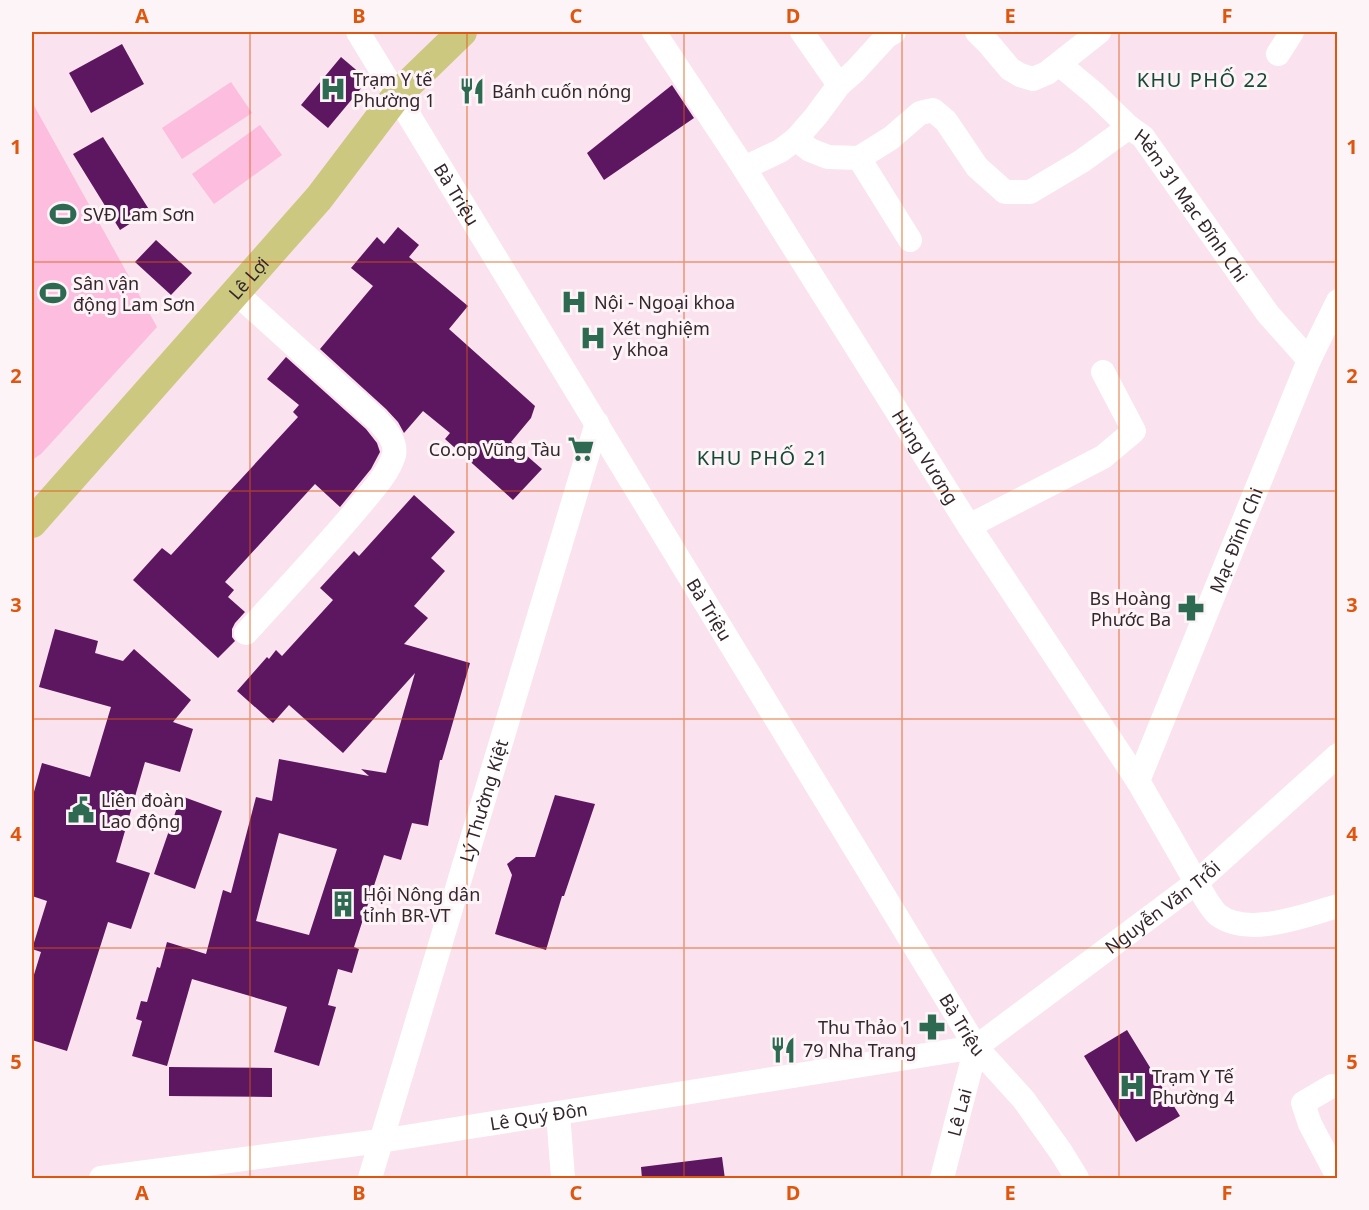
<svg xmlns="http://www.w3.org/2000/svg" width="1369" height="1210" font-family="'Noto Sans',sans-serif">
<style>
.green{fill:#fcbdde}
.building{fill:#5d1760;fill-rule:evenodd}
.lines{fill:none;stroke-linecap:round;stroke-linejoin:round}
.minor{stroke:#fff;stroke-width:24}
.major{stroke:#cdc87f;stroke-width:30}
.grid{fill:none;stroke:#df560e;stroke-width:1.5;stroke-opacity:0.55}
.labels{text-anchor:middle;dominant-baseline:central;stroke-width:6;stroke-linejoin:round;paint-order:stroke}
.poi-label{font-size:18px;fill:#34262d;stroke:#fdf4f8;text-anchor:start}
.street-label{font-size:18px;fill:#34262d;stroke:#fdf4f8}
.neighbourhood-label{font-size:20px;letter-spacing:1.5px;fill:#174735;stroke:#fdf4f8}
.neatline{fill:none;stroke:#df560e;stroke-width:2}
.grid-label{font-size:20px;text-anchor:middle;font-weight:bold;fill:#df560e}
</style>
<rect width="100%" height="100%" fill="#fae2ee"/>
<path class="green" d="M231 82 252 113 182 159 162 128Z
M32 102 157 327 41 454 32 460Z
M260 125 282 155 214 204 192 174Z"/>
<path class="building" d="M122 44 144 84 91 113 69 73Z
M341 57 368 80 328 128 301 105Z
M672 85 694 118 604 180 587 153Z
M103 137 150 211 120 230 73 154Z
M398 227 419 245 409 257 468 306 449 329 535 406 531 418 511 442 542 469 513 500 445 439 450 433 423 411 404 433 398 422 386 409 320 349 373 286 351 268 377 237 384 244Z
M156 240 192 273 171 295 135 262Z
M286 357 366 429 377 443 380 452 371 469 340 507 315 484 225 582 234 590 228 597 245 612 235 623 232 629V637L235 641 218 658 133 580 162 548 171 555 298 417 293 412 299 405 267 379Z
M414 495 455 532 431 558 445 571 414 606 428 618 404 644 470 663 442 760H440L428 826 412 823 401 860 384 855 354 947 359 949 352 973 338 969 328 1005 336 1007 319 1066 274 1052 287 1007 192 979 167 1066 132 1056 142 1021 136 1019 141 1001 147 1002 157 967 160 968 167 942 206 954 223 890 231 893 256 797 272 801 279 759 369 776 361 769 386 773 415 673 343 753 289 705 273 723 237 691 267 657 269 659 276 650 282 656 333 600 320 588 354 551 359 556ZM279 833 337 849 309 935 256 921Z
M55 629 98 641 95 653 123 661 134 649 191 700 173 722 193 729 180 772 145 762 116 862 150 873 131 929 108 922 67 1051 32 1040V981L41 952 32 949 47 901 32 896V799L42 763 90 777 111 707 39 687Z
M555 795 595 804 564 896H562L546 950 495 934 512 875 507 864 516 857H535Z
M181 796 222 811 195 889 154 874Z
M1127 1030 1180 1116 1136 1142 1084 1056Z
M169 1067 272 1068V1097L169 1096Z
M722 1157 725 1179H642L641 1167Z"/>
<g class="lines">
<g class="minor">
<path id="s1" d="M358 32 976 1047 1024 1100 1061 1152 1077 1178"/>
<path id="s2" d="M654 32 744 168 969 526 1138 781 1207 901C1210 905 1214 912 1218 915 1249 938 1305 915 1338 906"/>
<path d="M802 32 839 85"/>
<path d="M977 32 989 44 1010 69 1020 75 1033 79 1047 73 1099 32"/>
<path d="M1278 54 1292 32"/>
<path id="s3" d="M1059 64 1095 94 1129 127 1143 137 1268 314 1309 360"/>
<path d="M796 139 810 150 828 157 859 158 891 138 920 113 933 110 946 121 977 167 1005 192H1030L1082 161 1129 127"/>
<path d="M859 158 910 240"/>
<path d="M744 168 780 151 796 139 816 116 839 85 855 71 887 36 894 32"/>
<path d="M235 292 376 419C385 429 397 441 394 455 388 475 370 493 357 509 322 551 283 592 246 633"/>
<path d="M969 526 1103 457 1134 431 1103 372"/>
<path id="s4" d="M1138 781 1309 360 1338 301"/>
<path d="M1332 1086 1303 1103 1310 1124 1338 1177"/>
<path d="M558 1113 563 1178"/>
<path id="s5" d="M101 1178 380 1141 976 1047 1197 882 1338 755"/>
<path id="s6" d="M370 1178 597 423"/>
<path id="s7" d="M942 1178 976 1047"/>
</g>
<path class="major" id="s8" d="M32 523 319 198 397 95 462 32"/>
</g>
<path class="grid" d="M250 32V1178M467 32V1178M684 32V1178M902 32V1178M1119 32V1178M32 262H1338M32 491H1338M32 719H1338M32 948H1338"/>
<defs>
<g id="hospital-bare" transform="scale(2.07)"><path d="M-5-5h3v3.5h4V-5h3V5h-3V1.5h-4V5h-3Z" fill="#2e6952" stroke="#fdf4f8" stroke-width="2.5" paint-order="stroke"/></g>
<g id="restaurant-bare" transform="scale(2.07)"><path d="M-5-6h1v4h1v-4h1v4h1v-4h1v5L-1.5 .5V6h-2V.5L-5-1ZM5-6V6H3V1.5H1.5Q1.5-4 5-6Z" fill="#2e6952" stroke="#fdf4f8" stroke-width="2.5" paint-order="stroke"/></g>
<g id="stadium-bare" transform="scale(2.07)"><path d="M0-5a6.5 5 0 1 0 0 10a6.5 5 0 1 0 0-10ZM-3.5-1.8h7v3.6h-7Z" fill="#2e6952" stroke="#fdf4f8" stroke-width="2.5" paint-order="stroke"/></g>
<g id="supermarket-bare" transform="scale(2.07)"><path d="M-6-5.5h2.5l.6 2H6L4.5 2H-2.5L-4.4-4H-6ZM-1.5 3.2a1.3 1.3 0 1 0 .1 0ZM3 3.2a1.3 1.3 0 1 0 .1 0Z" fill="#2e6952" stroke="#fdf4f8" stroke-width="2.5" paint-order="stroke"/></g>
<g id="pharmacy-bare" transform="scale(2.07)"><path d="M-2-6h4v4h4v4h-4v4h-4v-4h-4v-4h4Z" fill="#2e6952" stroke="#fdf4f8" stroke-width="2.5" paint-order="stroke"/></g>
<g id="civic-bare" transform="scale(2.07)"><path d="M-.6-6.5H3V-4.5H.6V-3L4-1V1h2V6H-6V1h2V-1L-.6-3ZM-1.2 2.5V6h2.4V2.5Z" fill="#2e6952" stroke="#fdf4f8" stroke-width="2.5" paint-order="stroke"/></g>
<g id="building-bare" transform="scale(2.07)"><path d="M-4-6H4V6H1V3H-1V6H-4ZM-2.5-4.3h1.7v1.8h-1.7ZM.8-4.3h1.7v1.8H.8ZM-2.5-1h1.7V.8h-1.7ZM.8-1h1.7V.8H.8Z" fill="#2e6952" stroke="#fdf4f8" stroke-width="2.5" paint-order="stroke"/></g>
</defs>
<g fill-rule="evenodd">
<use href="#hospital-bare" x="333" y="89"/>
<use href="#restaurant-bare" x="472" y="91"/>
<use href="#stadium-bare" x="63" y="214"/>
<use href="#stadium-bare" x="53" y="293"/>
<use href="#hospital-bare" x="574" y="302"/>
<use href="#hospital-bare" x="593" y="338"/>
<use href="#supermarket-bare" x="581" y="449"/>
<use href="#pharmacy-bare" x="1191" y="608"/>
<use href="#civic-bare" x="81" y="810"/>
<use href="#building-bare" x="343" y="904"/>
<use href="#pharmacy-bare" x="932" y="1027"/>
<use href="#restaurant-bare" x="783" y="1050"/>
<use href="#hospital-bare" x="1132" y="1086"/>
</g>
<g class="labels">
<g class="poi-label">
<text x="353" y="79">Trạm Y tế<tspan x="353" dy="21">Phường 1</tspan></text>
<text x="492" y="91">Bánh cuốn nóng</text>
<text x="83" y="214">SVĐ Lam Sơn</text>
<text x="73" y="283">Sân vận<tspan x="73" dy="21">động Lam Sơn</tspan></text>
<text x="594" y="302">Nội - Ngoại khoa</text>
<text x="613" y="328">Xét nghiệm<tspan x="613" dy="21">y khoa</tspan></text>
<text x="561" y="449" text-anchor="end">Co.op Vũng Tàu</text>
<text x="1171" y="598" text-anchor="end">Bs Hoàng<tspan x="1171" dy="21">Phước Ba</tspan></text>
<text x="101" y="800">Liên đoàn<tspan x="101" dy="21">Lao động</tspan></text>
<text x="363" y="894">Hội Nông dân<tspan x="363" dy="21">tỉnh BR-VT</tspan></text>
<text x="912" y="1027" text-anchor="end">Thu Thảo 1</text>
<text x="803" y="1050">79 Nha Trang</text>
<text x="1152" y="1076">Trạm Y Tế<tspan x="1152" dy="21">Phường 4</tspan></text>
</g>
<g class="street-label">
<text stroke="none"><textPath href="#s1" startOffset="190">Bà Triệu</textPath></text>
<text stroke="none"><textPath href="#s3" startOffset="195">Hẻm 31 Mạc Đĩnh Chi</textPath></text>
<text stroke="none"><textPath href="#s8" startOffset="327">Lê Lợi</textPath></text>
<text stroke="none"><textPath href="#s2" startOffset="504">Hùng Vương</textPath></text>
<text stroke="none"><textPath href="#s4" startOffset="260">Mạc Đĩnh Chi</textPath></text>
<text stroke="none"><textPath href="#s1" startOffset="676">Bà Triệu</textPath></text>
<text stroke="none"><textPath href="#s6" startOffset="394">Lý Thường Kiệt</textPath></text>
<text stroke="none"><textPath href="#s5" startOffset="1118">Nguyễn Văn Trỗi</textPath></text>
<text stroke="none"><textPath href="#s1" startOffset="1162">Bà Triệu</textPath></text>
<text stroke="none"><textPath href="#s7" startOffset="68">Lê Lai</textPath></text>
<text stroke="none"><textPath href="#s5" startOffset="442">Lê Quý Đôn</textPath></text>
</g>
<g class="neighbourhood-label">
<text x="1203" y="79">KHU PHỐ 22</text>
<text x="763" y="457">KHU PHỐ 21</text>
</g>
</g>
<rect width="1369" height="1210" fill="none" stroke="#fdf4f8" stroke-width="66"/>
<rect x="33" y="33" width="1303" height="1144" class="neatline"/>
<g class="grid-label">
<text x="142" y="23">A</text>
<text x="359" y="23">B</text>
<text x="576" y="23">C</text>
<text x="793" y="23">D</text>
<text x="1010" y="23">E</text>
<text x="1227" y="23">F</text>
<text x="16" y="154">1</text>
<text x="1352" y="154">1</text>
<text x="16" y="383">2</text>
<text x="1352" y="383">2</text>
<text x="16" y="612">3</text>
<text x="1352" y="612">3</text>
<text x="16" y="841">4</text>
<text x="1352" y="841">4</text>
<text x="16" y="1069">5</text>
<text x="1352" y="1069">5</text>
<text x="142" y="1200">A</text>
<text x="359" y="1200">B</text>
<text x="576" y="1200">C</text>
<text x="793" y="1200">D</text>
<text x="1010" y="1200">E</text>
<text x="1227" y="1200">F</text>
</g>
</svg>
